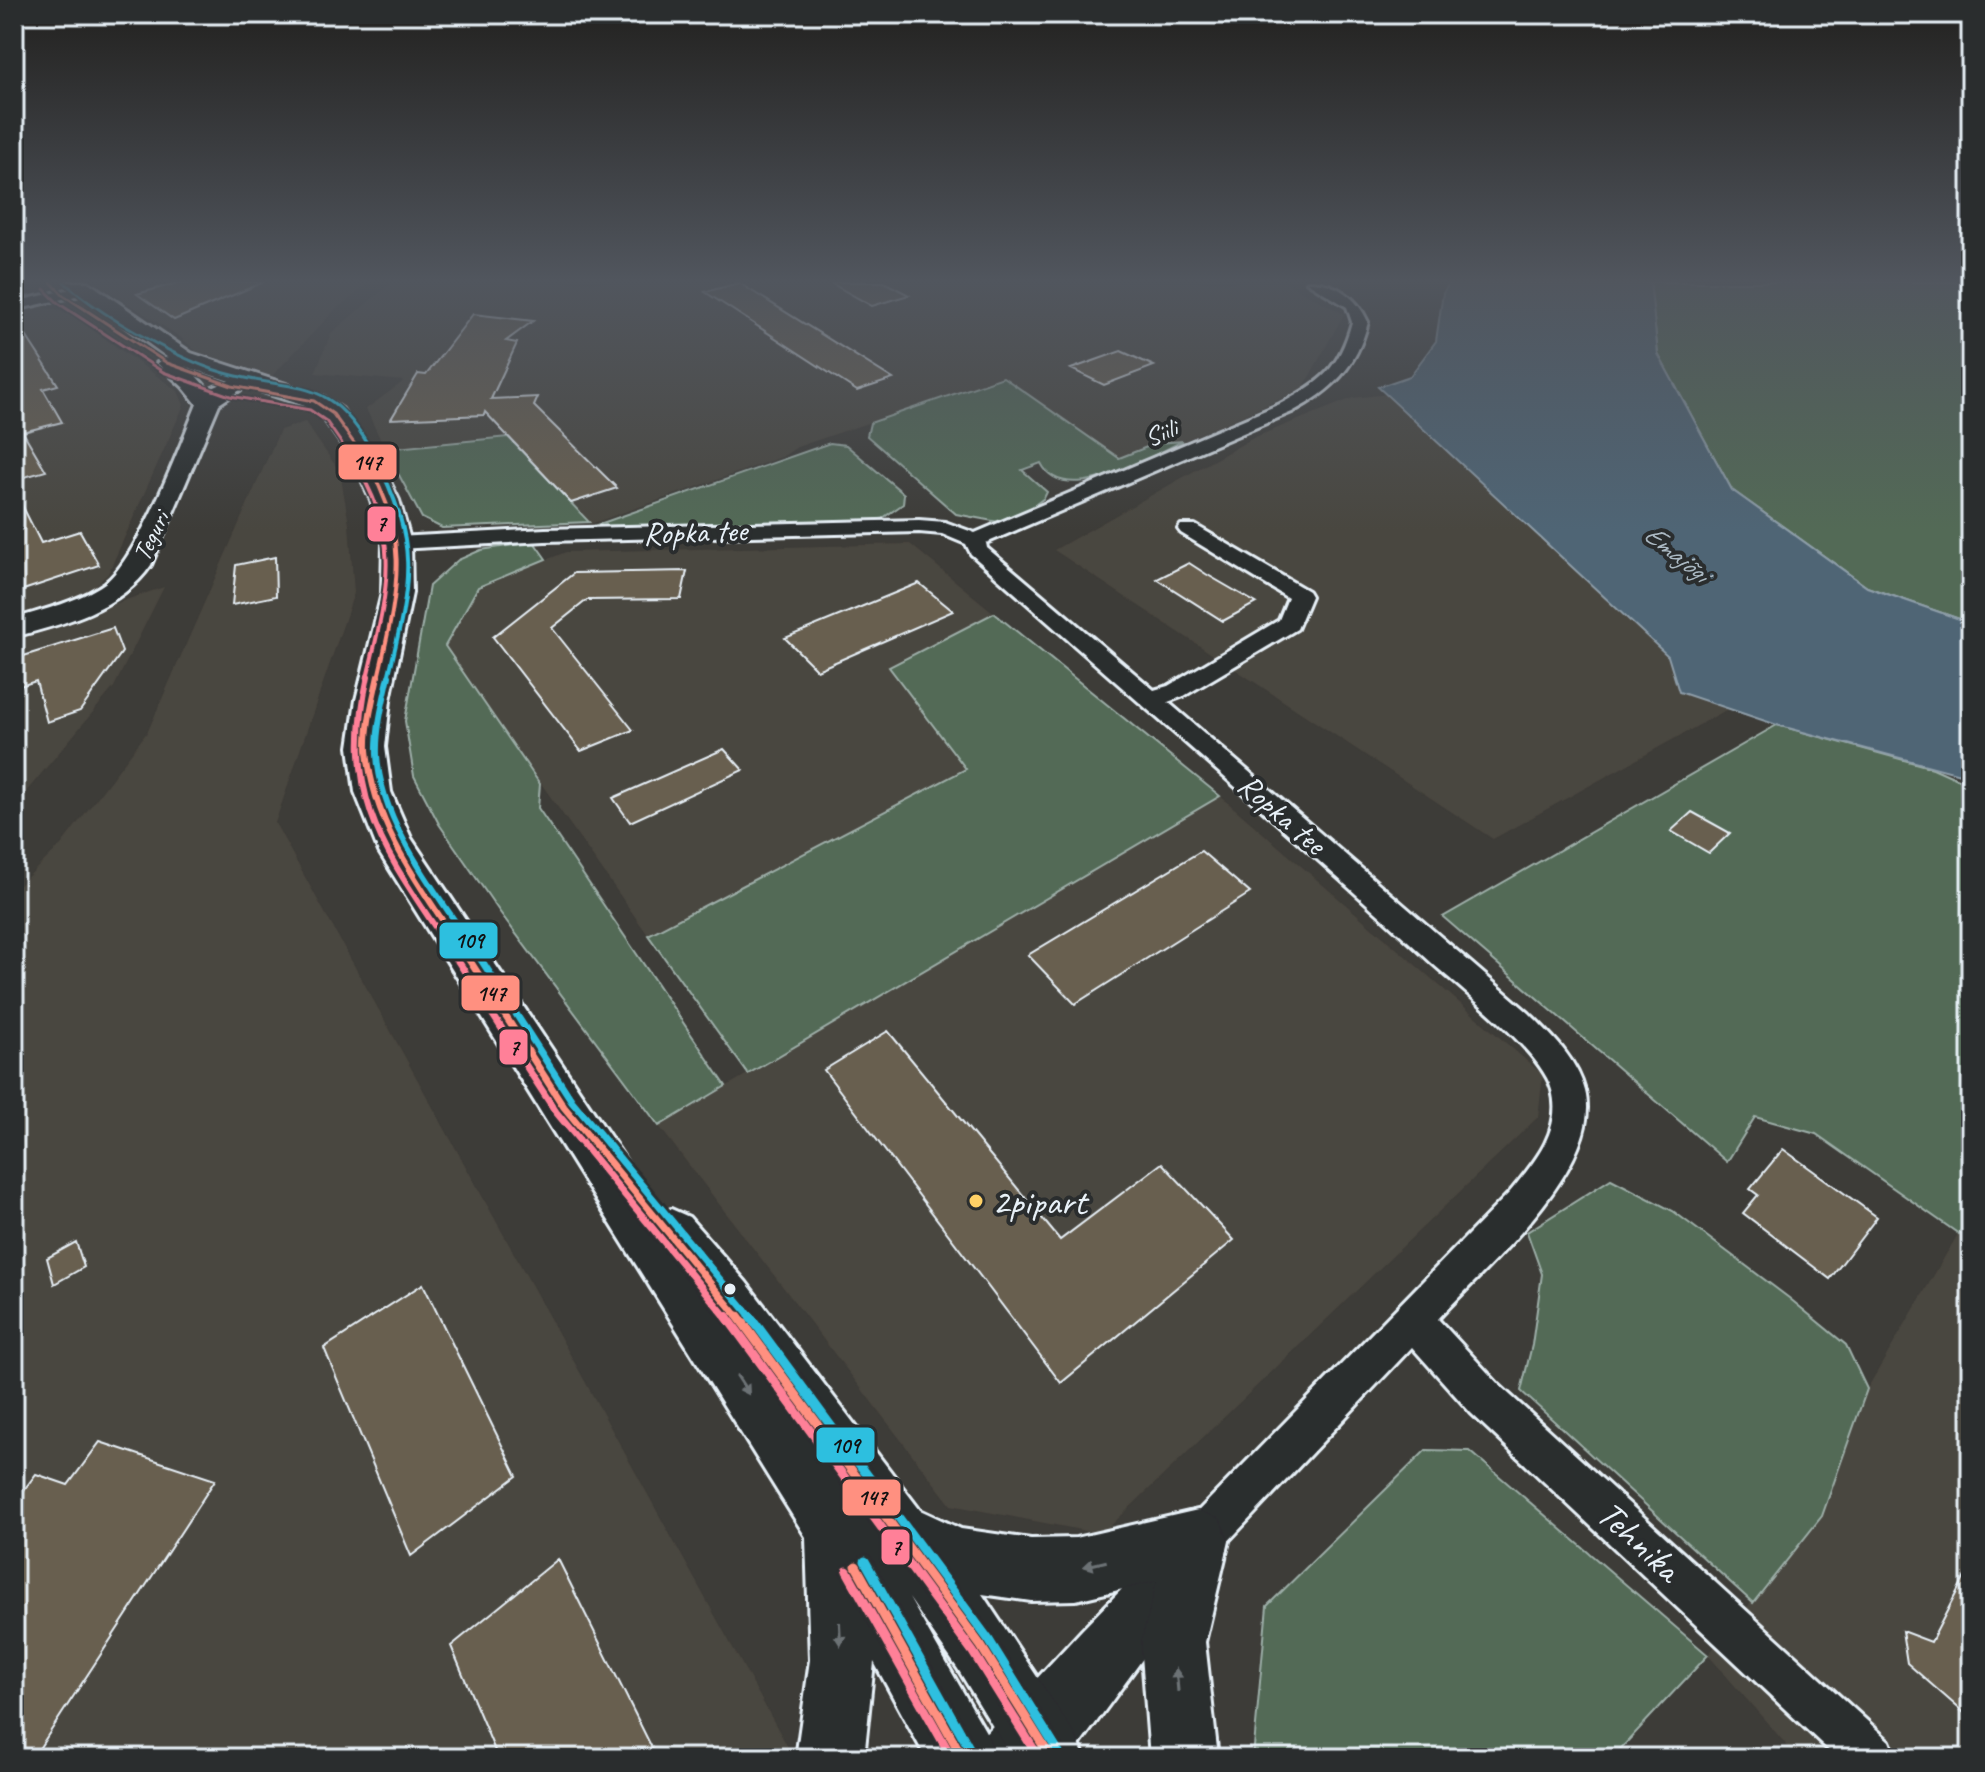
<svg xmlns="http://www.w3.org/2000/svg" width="1985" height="1772" font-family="Caveat,sans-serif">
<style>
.built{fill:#4a463f}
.green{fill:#526a57;stroke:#9daea8;stroke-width:2}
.water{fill:#506574;stroke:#8d9da9;stroke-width:2}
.building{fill:#685e4f;stroke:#e8f1f8;stroke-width:2}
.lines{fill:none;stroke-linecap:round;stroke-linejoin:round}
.minor-casing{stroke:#e8f1f8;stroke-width:6}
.tertiary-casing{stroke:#e8f1f8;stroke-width:6}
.secondary-casing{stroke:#e8f1f8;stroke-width:6}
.minor{fill:#2a2d2e;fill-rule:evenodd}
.tertiary{fill:#2a2d2e;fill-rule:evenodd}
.secondary{fill:#2a2d2e;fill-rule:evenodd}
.bus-1-far4-casing{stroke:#2a2d2e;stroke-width:6}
.bus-1-far3-casing{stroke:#2a2d2e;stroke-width:8}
.bus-1-far2-casing{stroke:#2a2d2e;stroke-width:12}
.bus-1-far1-casing{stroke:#2a2d2e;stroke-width:13}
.bus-1-casing{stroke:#2a2d2e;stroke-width:15}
.bus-2-far4-casing{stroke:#2a2d2e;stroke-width:6}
.bus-2-far3-casing{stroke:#2a2d2e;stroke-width:8}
.bus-2-far2-casing{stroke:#2a2d2e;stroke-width:12}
.bus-2-far1-casing{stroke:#2a2d2e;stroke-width:13}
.bus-2-casing{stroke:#2a2d2e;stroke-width:15}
.bus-3-far4-casing{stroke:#2a2d2e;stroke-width:6}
.bus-3-far3-casing{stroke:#2a2d2e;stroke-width:8}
.bus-3-far2-casing{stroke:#2a2d2e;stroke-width:12}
.bus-3-far1-casing{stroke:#2a2d2e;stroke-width:13}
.bus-3-casing{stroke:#2a2d2e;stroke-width:15}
.bus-1-far4{stroke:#ff9080;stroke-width:3}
.bus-1-far3{stroke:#ff9080;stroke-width:4}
.bus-1-far2{stroke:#ff9080;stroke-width:6}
.bus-1-far1{stroke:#ff9080;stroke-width:7}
.bus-1{stroke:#ff9080;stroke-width:9}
.bus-2-far4{stroke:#ff8098;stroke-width:3}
.bus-2-far3{stroke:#ff8098;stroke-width:4}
.bus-2-far2{stroke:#ff8098;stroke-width:6}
.bus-2-far1{stroke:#ff8098;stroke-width:7}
.bus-2{stroke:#ff8098;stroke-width:9}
.bus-3-far4{stroke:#2dbfdf;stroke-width:3}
.bus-3-far3{stroke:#2dbfdf;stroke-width:4}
.bus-3-far2{stroke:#2dbfdf;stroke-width:6}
.bus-3-far1{stroke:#2dbfdf;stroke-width:7}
.bus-3{stroke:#2dbfdf;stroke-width:9}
.oneway{fill:#6c7275}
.poi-dot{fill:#ffd166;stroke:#2a2d2e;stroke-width:3}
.bus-dot{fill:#e8f1f8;stroke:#2a2d2e;stroke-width:3}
.labels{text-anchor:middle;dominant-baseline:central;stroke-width:8;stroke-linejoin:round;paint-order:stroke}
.far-street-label{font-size:26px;fill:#e8f1f8;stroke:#2a2d2e}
.far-water-label{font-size:28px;font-style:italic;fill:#abb9c3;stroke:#2a2d2e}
.street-label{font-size:32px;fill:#e8f1f8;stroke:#2a2d2e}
.near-poi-label{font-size:38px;fill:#e8f1f8;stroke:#2a2d2e;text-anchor:start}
.near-street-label{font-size:38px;fill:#e8f1f8;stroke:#2a2d2e}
.line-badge{stroke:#2a2d2e;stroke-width:3}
.pale-badge-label{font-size:22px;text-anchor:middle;font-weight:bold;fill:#111}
</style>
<rect width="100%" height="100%" fill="#3d3c38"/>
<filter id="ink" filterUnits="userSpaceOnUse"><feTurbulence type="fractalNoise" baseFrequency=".0125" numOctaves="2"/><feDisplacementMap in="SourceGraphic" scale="16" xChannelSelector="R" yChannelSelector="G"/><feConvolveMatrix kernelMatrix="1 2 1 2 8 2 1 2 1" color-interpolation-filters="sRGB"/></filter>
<g filter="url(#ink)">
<path class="built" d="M95 282H371L336 309 272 376 196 351 180 337Z
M393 282H1285L1344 314 1302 390 1183 441 1157 443 1119 458 1003 377 797 447 782 457 591 524 508 437 385 449 366 409 404 381 315 373 331 333Z
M42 307 60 310 80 321 178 391 184 405 108 574 88 592 14 616V310Z
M1388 394 1668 656 1679 692 1728 709 1493 839 1054 550 1253 438 1353 398Z
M305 422 340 472 349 524 354 593 275 823 794 1758H14V890L61 845 148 731 280 430Z
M910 544 994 613 889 667 967 769 648 935 444 646 478 587 566 552Z
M164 587 114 687 14 806V638Z
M1220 796 1543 1075 1538 1117 1102 1534 951 1505 659 1126Z
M1971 1212V1758H1798L1708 1655 1822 1516 1867 1389Z"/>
<path class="green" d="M1650 282H1971V623L1867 587 1732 490 1658 354Z
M1003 377 1119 458 1157 443 1183 441C1150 456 1064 510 1041 463L1022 470 1047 492 1044 498 1028 510 998 522 956 514 867 436 870 423Z
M508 437 589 522 442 528 422 518 385 449Z
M830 443 846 445 904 494 903 504 880 520 821 524 588 528Z
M534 542 546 559 478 587 445 646 540 784 538 808 726 1086 659 1126 499 911 439 824 414 776 405 721 429 586 458 560 481 550Z
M994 613 1220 796 748 1074 648 935 966 769 889 667Z
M1777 725 1933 768 1971 785V1212L1959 1234 1816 1134 1755 1117 1727 1162 1443 917Z
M1611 1179 1673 1211 1789 1298 1846 1345 1867 1389 1822 1516 1753 1603 1521 1391 1532 1345 1542 1274 1527 1232Z
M1426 1450 1470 1451 1708 1655 1612 1758H1253L1267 1606Z"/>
<path class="water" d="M1450 282H1650L1658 354 1732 490 1867 587 1971 623V777L1777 725 1679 692 1668 656 1378 387 1410 376 1436 341 1443 293Z"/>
<path class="building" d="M181 282H264L174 320 137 294Z
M829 282H884L909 295 872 306Z
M739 283 893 379 857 391 705 292Z
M473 314 533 321 506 341 517 343 491 399 538 397 534 406 617 488 571 503 485 412 484 415 391 419 418 374 426 375Z
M14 317 58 385 43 389 62 422 23 432 46 471 14 480Z
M1121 351 1154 366 1104 385 1071 369Z
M14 489 41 543 80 531 99 565 14 593Z
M275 557 276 596 232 605 236 565Z
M1189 563 1206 574 1256 603 1223 621 1157 579Z
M687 571 681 599 587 600 552 628 633 730 581 751 493 637 574 573Z
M919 583 953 611 817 670 785 638Z
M113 628 122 652 80 711 47 722 36 681 14 688V659Z
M724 749 743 770 630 822 613 798Z
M1692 812 1730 833 1709 853 1671 831Z
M1201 851 1250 893 1075 1004 1028 955Z
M888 1031 1060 1240 1162 1163 1234 1240 1061 1383 824 1070Z
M1783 1149 1877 1217 1830 1279 1743 1213 1758 1195 1750 1189Z
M76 1242 84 1267 54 1284 47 1258Z
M423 1284 517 1476 411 1556 324 1348Z
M100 1442 215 1480 33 1758H14V1503L36 1474 68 1485Z
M558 1559 657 1758H498L451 1646Z
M1971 1565V1719L1907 1663 1902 1631 1931 1642Z"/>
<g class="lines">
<g class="minor-casing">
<path id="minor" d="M1307 282C1335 281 1357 297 1368 322 1356 368 1333 390 1292 412L986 543 987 548 1154 690 1168 686 1279 620 1288 598 1181 533 1178 529 1181 525H1195L1308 591 1311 596 1297 629 1184 696 1168 702 1529 1013C1551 1035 1577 1059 1585 1091 1604 1166 1484 1269 1438 1319L1499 1385 1889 1741 1896 1758H1837L1471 1413 1412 1347 1166 1607 1169 1615 1163 1631 1070 1758H972L979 1741 1082 1630 1510 1192C1534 1163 1563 1130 1552 1090 1542 1052 1463 991 1432 963 1281 824 1125 691 971 554L966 544 942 534 919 532 545 541 397 549 387 543 397 537 545 529 919 520 945 522 975 533 1280 404C1322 382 1339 369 1352 322L1347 307Z
M84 286 91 290 89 293 14 310V302Z"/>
</g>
<g class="tertiary-casing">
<path id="tertiary" d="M167 357C184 361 198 377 208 390L244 374 255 380 219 404 151 565C121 609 64 624 14 637V619C45 609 78 602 105 583 138 558 180 446 197 404L183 387 157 363Z"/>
</g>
<g class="secondary-casing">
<path id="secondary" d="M65 282H88L191 353 323 396 342 409 380 462 399 500 411 543 412 593 390 700 385 747 391 792 411 838 661 1213 671 1209 689 1217 746 1282 920 1510 961 1529 1031 1539 1076 1538 1198 1510 1220 1519 1229 1541 1205 1642 1218 1758H1150L1141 1642 1157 1581 1076 1600 1031 1601 982 1594 1075 1734 1085 1758H1012L958 1669 909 1598 987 1734 997 1758H926L874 1662 864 1758H796L810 1660 806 1537 379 852 355 792 349 747 356 700 382 593 383 543 371 500 354 462 324 419 305 406 175 363Z"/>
</g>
<use href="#minor" class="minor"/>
<use href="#tertiary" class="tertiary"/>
<use href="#secondary" class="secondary"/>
<g class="bus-1-far4-casing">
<path id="bus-1-far4" d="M51 282 63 295 167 363 232 386 314 401 333 414 364 457"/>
</g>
<g class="bus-1-far3-casing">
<path id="bus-1-far3" d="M362 455C414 534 397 594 378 678"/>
</g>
<g class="bus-1-far2-casing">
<path id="bus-1-far2" d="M378 676C373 699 366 726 367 750 373 830 427 895 469 960"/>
</g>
<g class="bus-1-far1-casing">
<path id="bus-1-far1" d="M468 958 564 1107 739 1318"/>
</g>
<g class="bus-1-casing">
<path id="bus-1" d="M738 1316 981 1646 1051 1758
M856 1566 963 1758"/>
</g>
<g class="bus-2-far4-casing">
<path id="bus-2-far4" d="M44 289 58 303 163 372 230 396 310 410 326 421 351 457"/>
</g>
<g class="bus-2-far3-casing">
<path id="bus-2-far3" d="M350 455C404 538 388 589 367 678"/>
</g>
<g class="bus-2-far2-casing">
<path id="bus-2-far2" d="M368 676C339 806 391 858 457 960"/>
</g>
<g class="bus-2-far1-casing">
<path id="bus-2-far1" d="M456 958 556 1112 727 1318"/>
</g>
<g class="bus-2-casing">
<path id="bus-2" d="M726 1316 973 1652 1039 1758
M847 1571 952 1758"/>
</g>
<g class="bus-3-far4-casing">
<path id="bus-3-far4" d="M64 282C99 314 167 353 212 369 293 397 327 366 375 457"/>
</g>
<g class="bus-3-far3-casing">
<path id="bus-3-far3" d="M374 455C421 546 411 582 388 678"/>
</g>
<g class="bus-3-far2-casing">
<path id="bus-3-far2" d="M389 676C383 702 376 729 377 755 381 828 443 900 481 960"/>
</g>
<g class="bus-3-far1-casing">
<path id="bus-3-far1" d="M480 958 572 1101 752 1318"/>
</g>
<g class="bus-3-casing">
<path id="bus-3" d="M750 1316 989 1640 1059 1753
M865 1561 972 1753"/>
</g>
<use href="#bus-1-far4" class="bus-1-far4"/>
<use href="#bus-1-far3" class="bus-1-far3"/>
<use href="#bus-1-far2" class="bus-1-far2"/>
<use href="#bus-1-far1" class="bus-1-far1"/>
<use href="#bus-1" class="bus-1"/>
<use href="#bus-2-far4" class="bus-2-far4"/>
<use href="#bus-2-far3" class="bus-2-far3"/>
<use href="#bus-2-far2" class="bus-2-far2"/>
<use href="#bus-2-far1" class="bus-2-far1"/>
<use href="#bus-2" class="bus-2"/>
<use href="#bus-3-far4" class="bus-3-far4"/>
<use href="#bus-3-far3" class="bus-3-far3"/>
<use href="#bus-3-far2" class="bus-3-far2"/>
<use href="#bus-3-far1" class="bus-3-far1"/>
<use href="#bus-3" class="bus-3"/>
</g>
<defs><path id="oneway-solid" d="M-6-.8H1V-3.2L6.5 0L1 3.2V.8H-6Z" transform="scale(2)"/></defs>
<g class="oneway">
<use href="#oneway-solid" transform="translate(743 1385) rotate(57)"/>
<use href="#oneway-solid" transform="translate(1095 1564) rotate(167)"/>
<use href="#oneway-solid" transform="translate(840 1634) rotate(87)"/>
<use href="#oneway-solid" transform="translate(1177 1680) rotate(-95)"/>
</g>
</g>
<linearGradient id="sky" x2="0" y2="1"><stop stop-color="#22211f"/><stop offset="0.53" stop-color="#51565e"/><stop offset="1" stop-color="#51565e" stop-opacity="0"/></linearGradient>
<rect width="1985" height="530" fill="url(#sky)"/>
<circle class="poi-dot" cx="976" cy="1201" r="8"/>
<circle class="bus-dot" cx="730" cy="1289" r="7"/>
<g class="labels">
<g class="far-street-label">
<text transform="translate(1161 433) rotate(-23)">Siili</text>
<text transform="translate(151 536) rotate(-64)">Teguri</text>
</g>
<g class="far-water-label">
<text transform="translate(1677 553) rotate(39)">Emajõgi</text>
</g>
<g class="street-label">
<text transform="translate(695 532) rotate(-2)">Ropka tee</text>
<text transform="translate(1282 814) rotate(41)">Ropka tee</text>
</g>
<g class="near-poi-label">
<text x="992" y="1201">2pipart</text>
</g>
<g class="near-street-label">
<text transform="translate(1639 1541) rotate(43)">Tehnika</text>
</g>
</g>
<g class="line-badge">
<rect x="337" y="443" width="61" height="38" rx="8" fill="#ff9080"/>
<rect x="366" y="505" width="31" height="38" rx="8" fill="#ff8098"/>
<rect x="438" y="921" width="61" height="39" rx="8" fill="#2dbfdf"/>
<rect x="460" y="974" width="61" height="38" rx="8" fill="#ff9080"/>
<rect x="498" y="1028" width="31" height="38" rx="8" fill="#ff8098"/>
<rect x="815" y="1426" width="61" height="38" rx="8" fill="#2dbfdf"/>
<rect x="841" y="1478" width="61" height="39" rx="8" fill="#ff9080"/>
<rect x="880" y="1528" width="31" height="38" rx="8" fill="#ff8098"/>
</g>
<g class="pale-badge-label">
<text x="367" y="470">147</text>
<text x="381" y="531">7</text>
<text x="469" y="948">109</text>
<text x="491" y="1001">147</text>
<text x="514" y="1055">7</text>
<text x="845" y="1453">109</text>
<text x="872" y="1505">147</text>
<text x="896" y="1555">7</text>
</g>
<rect width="1985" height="1772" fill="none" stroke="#2a2d2e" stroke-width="48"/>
<rect x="24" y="24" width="1937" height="1724" fill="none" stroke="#e8f1f8" stroke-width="3" filter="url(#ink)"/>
</svg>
